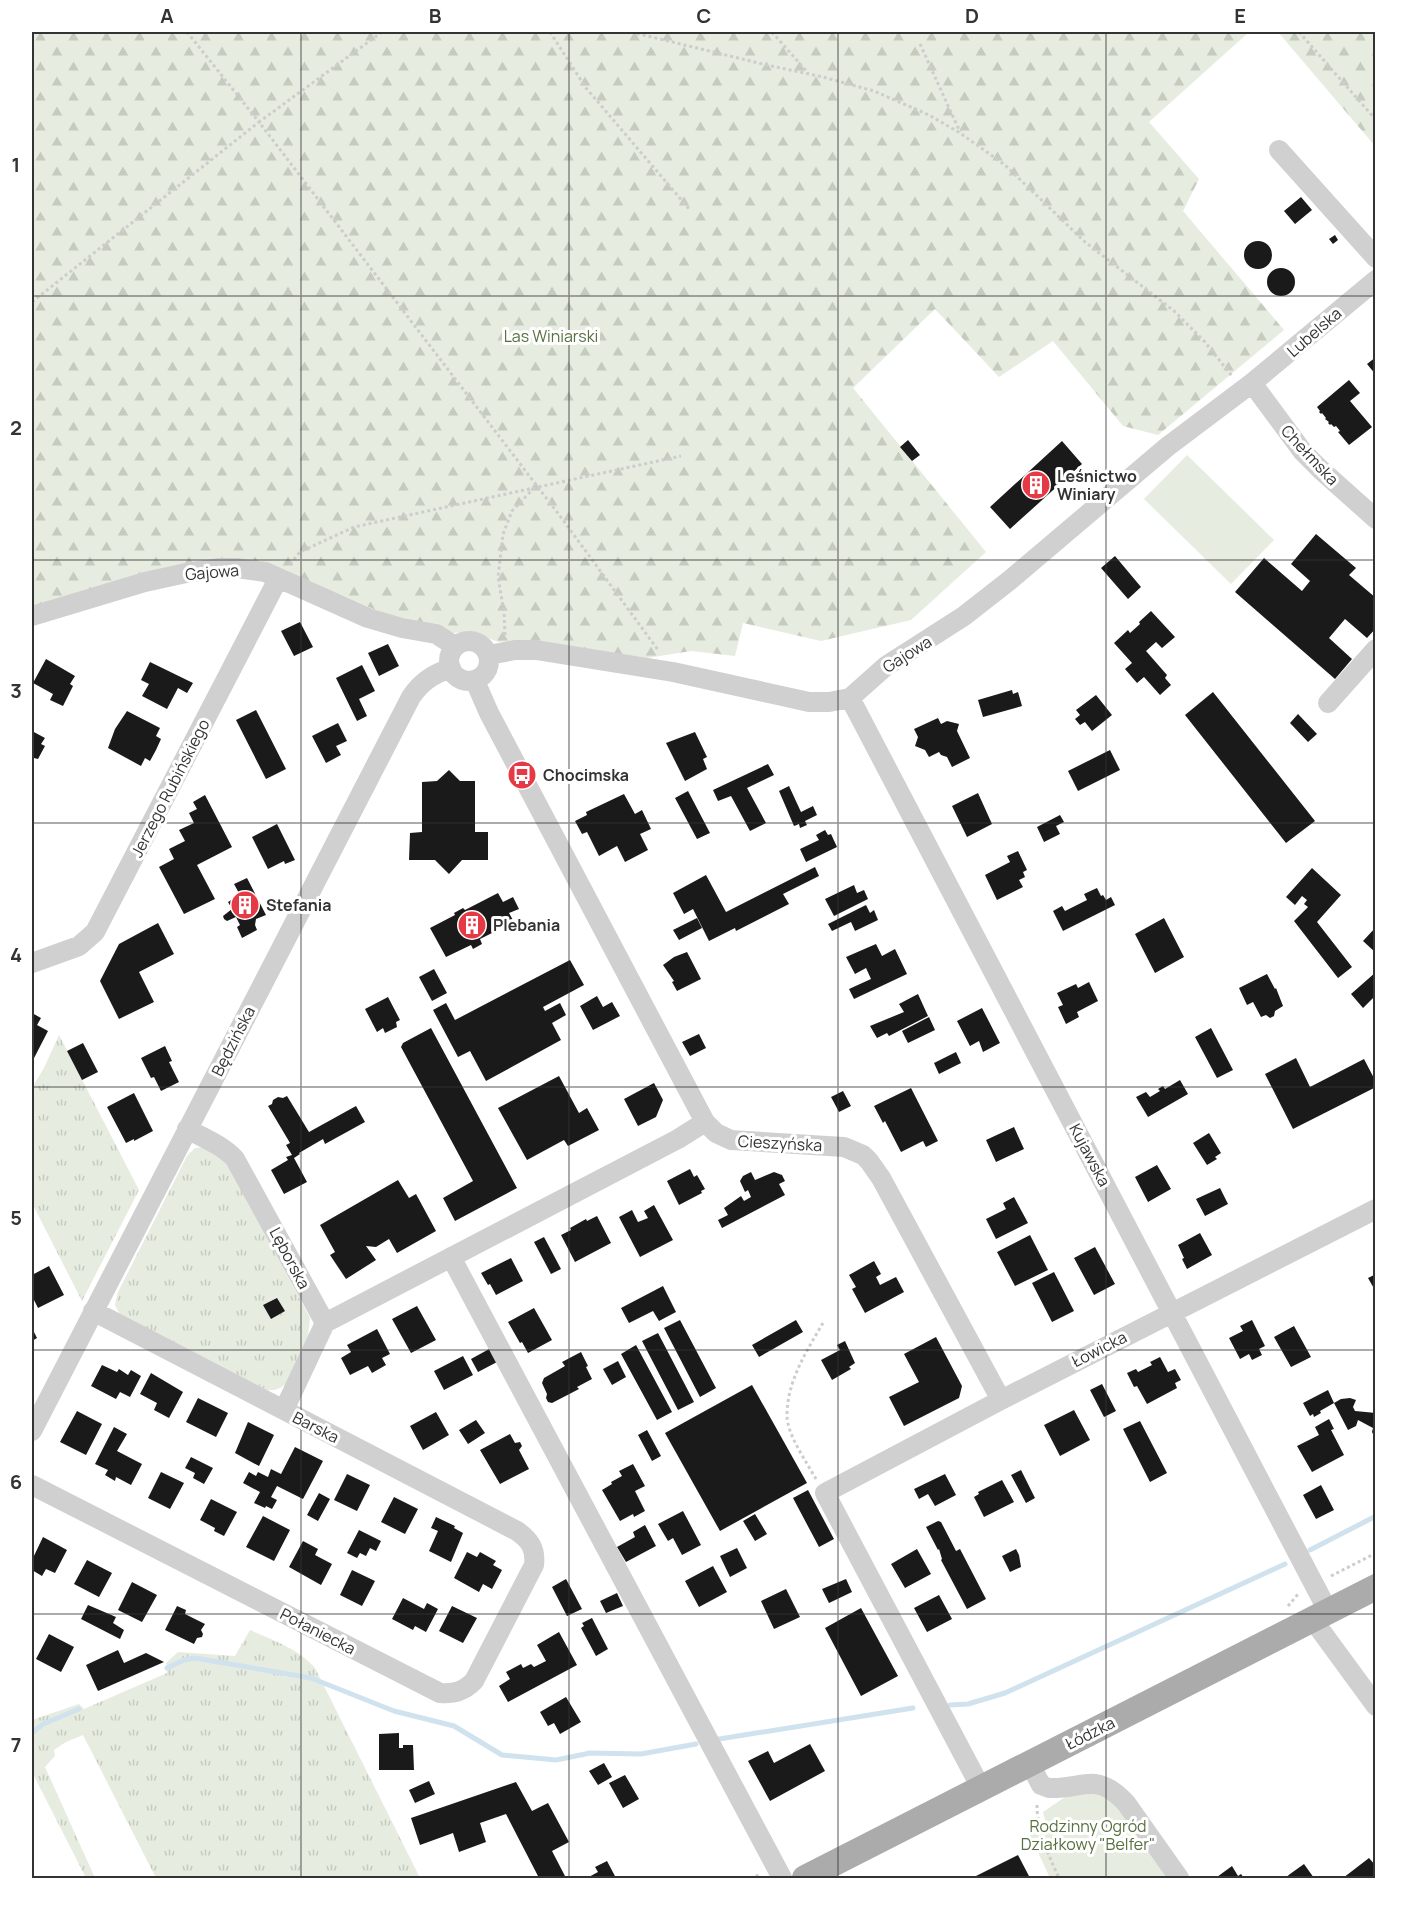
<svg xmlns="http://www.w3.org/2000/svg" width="1407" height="1910" font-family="Manrope,sans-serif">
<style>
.grass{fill:url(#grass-tufts)}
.forest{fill:url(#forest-firs)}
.garden{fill:#e6ecdf}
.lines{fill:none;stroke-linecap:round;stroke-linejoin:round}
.stream{stroke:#cfe2ee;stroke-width:5}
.building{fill:#1a1a1a}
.path{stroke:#cdcdcd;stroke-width:3;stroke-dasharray:3 3;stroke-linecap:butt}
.minor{stroke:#d0d0d0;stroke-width:20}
.major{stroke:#ababab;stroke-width:26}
.grid{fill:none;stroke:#333;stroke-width:1.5;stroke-opacity:0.55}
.labels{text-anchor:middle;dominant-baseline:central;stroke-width:6;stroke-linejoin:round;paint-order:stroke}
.street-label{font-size:16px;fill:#333;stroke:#fff}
.park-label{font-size:16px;fill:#56703f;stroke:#fff}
.poi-label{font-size:16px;font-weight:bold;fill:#333;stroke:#fff;text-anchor:start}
.neatline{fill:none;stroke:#333;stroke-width:2}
.grid-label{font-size:20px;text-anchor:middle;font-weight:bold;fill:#333}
</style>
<defs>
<pattern id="grass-tufts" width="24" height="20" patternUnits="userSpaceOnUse" patternTransform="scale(1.5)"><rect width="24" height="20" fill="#e6ecdf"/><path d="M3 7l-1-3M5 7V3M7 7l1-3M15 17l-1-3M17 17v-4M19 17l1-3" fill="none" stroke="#c6cbc0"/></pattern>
<pattern id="forest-firs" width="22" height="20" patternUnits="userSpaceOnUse" patternTransform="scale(1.5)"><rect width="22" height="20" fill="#e6ecdf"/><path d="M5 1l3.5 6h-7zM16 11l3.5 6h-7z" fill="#c6cbc0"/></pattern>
</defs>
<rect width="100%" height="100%" fill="#fff"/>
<path class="grass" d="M59 1035 139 1190 82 1301 32 1203V1088L44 1068Z
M204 1147 224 1161 232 1172 310 1318 308 1338 288 1382C282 1388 275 1391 267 1390L120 1315 115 1305 118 1292 187 1156 195 1148Z
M250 1630C272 1640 299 1649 315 1668L420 1878H156L83 1735 66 1742 54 1750 55 1756 45 1767 95 1878H86L33 1774 32 1775V1720L79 1704 84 1709 167 1673 166 1663 178 1652 235 1656Z"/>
<path class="forest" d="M32 32H1249L1149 122 1199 179 1183 211 1284 330 1158 435 1123 426 1053 341 999 377 935 309 853 388 986 552 911 620 821 641 743 623 735 656 691 651 647 658 530 640 499 642 471 632 451 633 378 611 273 566 251 560 230 559 32 606Z
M1278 32H1375V146Z"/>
<path class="garden" d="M1187 455 1274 540 1231 584 1144 499Z
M1093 1792 1117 1801 1173 1878H1050L1029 1833 1046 1824 1043 1812 1068 1795Z"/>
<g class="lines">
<path class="stream" d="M1310 1550 1376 1516
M167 1668 184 1660 195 1658 311 1678 394 1711 454 1726 502 1755 556 1760 590 1753 641 1754 696 1744
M950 1705 968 1704 1005 1693 1285 1564
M32 1733 43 1724 79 1709
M713 1740 913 1708"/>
</g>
<path class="building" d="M1301 197 1312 210 1295 224 1284 211Z
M1335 235 1338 240 1333 244 1329 239Z
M1244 255a14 14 0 1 1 28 0a14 14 0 1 1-28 0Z
M1267 282a14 14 0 1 1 28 0a14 14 0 1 1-28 0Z
M1376 357V375L1367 364Z
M1349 380 1360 393 1350 401 1372 427 1349 445 1338 432 1340 431 1336 426 1334 427 1331 424 1330 425 1328 423 1329 422 1325 419 1326 418 1322 413 1321 414 1319 412 1320 411 1317 407Z
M908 440 920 455 912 461 900 447Z
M1062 441 1082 464 1010 529 990 507Z
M1316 534 1356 568 1349 575 1376 598V628L1367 638 1345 619 1329 638 1352 659 1335 679 1235 592 1264 558 1302 591 1310 581 1291 564Z
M1115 556 1141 587 1128 599 1101 568Z
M1151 611 1175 637 1162 648 1156 642 1146 651 1167 675 1165 678 1171 685 1160 695 1144 677 1137 683 1125 669 1132 663 1114 643 1128 630 1130 633 1140 624 1139 622Z
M300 622 313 647 294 656 281 631Z
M388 644 399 666 379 676 368 653Z
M46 659 75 676 70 684 73 686 63 706 50 700 53 694 33 683Z
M150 662 193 683 187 693 178 688 167 709 142 696 149 684 141 680Z
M362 665 375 691 359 699 367 716 357 721 336 678Z
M1012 690 1013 694 1018 692 1022 706 983 717 978 700Z
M1213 692 1315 821 1286 843 1185 715Z
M1096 695 1112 715 1092 731 1085 722 1080 725 1075 719 1080 715 1076 710Z
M256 710 286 769 266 779 236 720Z
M127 711 160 728 156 736 161 739 156 750 150 761 145 758 141 766 108 748 115 729Z
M1298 714 1317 734 1308 742 1290 723Z
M938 718 941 724 947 721 959 724 957 731 970 758 952 767 947 757 941 755 939 752 929 757 925 750 915 746 918 737 914 729Z
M338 723 347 741 336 746 341 755 326 763 312 736Z
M32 731 45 738 41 744 45 746 38 759 34 758 32 763Z
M695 732 707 757 703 759 707 769 685 781 666 743Z
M1110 750 1120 770 1078 791 1068 771Z
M768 764 774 775 747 788 766 823 750 831 731 796 718 801 713 790Z
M449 770 460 781H475V832H488V860H462L449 874 435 860H409L410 833 422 832V782L437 781Z
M789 786 801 812 813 806 817 815 805 821 807 825 800 828 799 824 794 826 779 791Z
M688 791 710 833 697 839 675 798Z
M978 793 992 824 967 837 952 806Z
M624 794 635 814 642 810 651 829 640 834 648 850 625 862 617 846 599 856 587 832 582 834 575 821 587 815 586 812Z
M205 795 232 847 197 865 215 899 184 914 159 867 174 859 169 849 185 841 179 830 194 823 189 813 197 809 193 802Z
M1060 815 1064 822 1056 826 1060 834 1044 842 1037 827Z
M277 824 295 860 285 864 284 861 268 869 252 837Z
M825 830 828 835 831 834 837 847 806 862 800 849 819 840 816 835Z
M1018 851 1027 870 1023 872 1025 877 1019 880 1023 887 997 900 985 875 1010 862 1007 856Z
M815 867 819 876 783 894 789 904 736 931 735 928 709 941 693 909 684 914 673 893 706 875 726 912Z
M1312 868 1341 895 1317 922 1352 967 1338 978 1294 921 1308 907 1304 904 1307 900 1302 896 1295 905 1286 897Z
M247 878 266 915 256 919 255 925 257 930 242 938 237 927 240 925 236 917 227 921 224 919 223 916 232 909 228 902 240 895 234 884Z
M854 885 857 893 864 890 868 899 834 916 825 899Z
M1097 888 1101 896 1103 895 1106 900 1111 897 1115 905 1063 931 1053 911 1062 906 1065 911 1087 900 1084 894Z
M498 893 503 902 513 897 519 909 509 913 514 922 480 939 482 944 473 949 471 945 446 957 430 928 455 915 454 913 463 908 465 910Z
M866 905 870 913 874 910 878 920 855 931 851 922 832 931 828 924Z
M697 918 702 928 679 940 673 930Z
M1164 918 1184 957 1155 973 1135 934Z
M158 923 174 954 139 972 154 1002 119 1019 100 981 119 944Z
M1376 927V953L1363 941Z
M876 944 882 956 895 949 907 974 854 999 849 989 871 979 866 968 855 974 846 957Z
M687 952 701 979 677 991 672 982 674 981 663 965 674 957Z
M570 960 584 985 543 1007 545 1011 560 1003 566 1015 552 1023 561 1040 486 1081 470 1051 458 1057 433 1010 446 1003 455 1020Z
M434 969 447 993 432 1001 419 977Z
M1376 972V995L1363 1008 1351 994Z
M1267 974 1275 989 1276 988 1283 1006 1275 1011 1274 1016 1270 1018 1266 1015 1261 1017 1253 1002 1247 1005 1239 988Z
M1089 982 1098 1001 1077 1012 1079 1017 1066 1024 1058 1007 1063 1005 1057 993 1076 984 1078 988Z
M918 994 928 1016 889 1036 887 1033 877 1038 870 1026 904 1012 899 1004Z
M597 996 603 1007 612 1002 620 1016 593 1030 580 1006Z
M388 997 400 1020 396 1022 397 1027 385 1033 383 1028 377 1032 365 1009Z
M982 1008 1000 1043 983 1052 979 1041 970 1046 957 1021Z
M32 1013 41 1018 37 1025 48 1031 32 1062Z
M929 1017 935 1030 908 1043 902 1031Z
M431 1028 517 1188 455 1221 443 1198 473 1181 401 1047 403 1043Z
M1211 1028 1233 1070 1217 1078 1195 1037Z
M699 1034 706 1048 690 1056 682 1042Z
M83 1043 98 1072 82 1080 67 1051Z
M165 1046 172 1061 169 1062 179 1082 161 1091 154 1077 151 1078 141 1058Z
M956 1052 961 1063 939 1074 934 1063Z
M1296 1058 1310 1087 1364 1059 1376 1082V1087L1293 1129 1265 1074Z
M559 1076 579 1113 587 1108 599 1130 568 1146 564 1140 527 1160 498 1108Z
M1180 1080 1188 1094 1148 1117 1136 1097 1146 1092 1150 1097 1160 1091 1158 1089 1163 1086 1165 1089Z
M654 1083 663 1100 656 1117 638 1126 624 1099Z
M911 1088 938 1141 926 1147 923 1141 901 1152 885 1121 883 1123 874 1106Z
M843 1091 851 1106 839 1112 831 1097Z
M134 1093 153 1131 134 1141V1139L126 1143 107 1107Z
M287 1096 309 1132 356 1106 365 1122 325 1144 323 1139 299 1153 300 1154 294 1158 307 1182 284 1194 271 1170 288 1160 286 1157 292 1155 286 1145 290 1143 268 1106 272 1104 273 1100 278 1097 283 1098Z
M1014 1127 1024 1149 996 1162 986 1140Z
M1209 1133 1221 1153 1215 1157 1217 1159 1207 1165 1193 1143Z
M1157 1165 1171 1189 1148 1202 1135 1177Z
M690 1169 694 1177 697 1175 705 1189 701 1191 702 1193 679 1205 667 1181Z
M751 1172 755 1180 774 1172 782 1175 785 1181 779 1184 785 1195 722 1228 718 1220 728 1215 724 1208 741 1196 744 1201 751 1197 748 1190 745 1192 740 1181 743 1176Z
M398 1180 409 1198 416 1194 436 1231 397 1253 389 1239 376 1247 366 1246 376 1260 346 1279 330 1255 335 1252 320 1225Z
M1220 1188 1228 1204 1205 1216 1196 1199Z
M1014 1197 1028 1223 996 1239 986 1219 1006 1209 1003 1203Z
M654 1205 673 1240 640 1257 619 1217 632 1210 638 1222 648 1218 644 1211Z
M597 1216 611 1243 575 1262 561 1235 571 1230 570 1228 586 1219 587 1221Z
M1200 1233 1212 1255 1187 1269 1182 1259 1184 1258 1178 1245Z
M1030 1235 1048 1270 1015 1286 997 1252Z
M544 1237 561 1269 551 1274 534 1242Z
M1095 1247 1115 1284 1094 1295 1074 1258Z
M511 1258 523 1281 496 1295 490 1284 488 1285 481 1273Z
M874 1261 881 1274 876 1277 880 1285 896 1277 904 1292 865 1313 852 1289 856 1287 849 1275Z
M49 1266 64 1295 38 1308 32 1296V1275Z
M1054 1272 1074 1311 1052 1322 1032 1283Z
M1376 1274V1292L1368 1278Z
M663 1286 676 1312 659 1321 653 1311 629 1323 621 1308Z
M277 1298 285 1311 271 1319 263 1305Z
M417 1306 436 1340 411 1353 392 1319Z
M534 1308 552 1340 528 1353 522 1342 520 1343 508 1322Z
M680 1320 716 1388 700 1397 664 1328Z
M796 1320 803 1332 759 1357 752 1345Z
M1252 1320 1265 1346 1259 1349 1262 1355 1252 1360 1249 1354 1240 1359 1229 1338 1243 1331 1240 1326Z
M1294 1326 1311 1357 1291 1367 1274 1337Z
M32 1328 37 1338 32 1341Z
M377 1329 390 1354 382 1358 386 1365 372 1373 368 1366 350 1375 341 1358 351 1352 347 1345Z
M658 1333 694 1402 678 1410 642 1341Z
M936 1337 962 1386 959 1398 904 1426 889 1397 919 1382 904 1354Z
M845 1341 855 1363 849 1367 851 1369 832 1380 821 1360 840 1350 837 1345Z
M636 1345 672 1412 657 1420 621 1354Z
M491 1348 499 1361 478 1372 471 1359Z
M581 1352 588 1366 586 1367 592 1379 577 1387 579 1389 552 1403 548 1402 546 1398 547 1394 542 1383 544 1378 565 1366 562 1362Z
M463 1356 473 1375 444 1390 434 1371Z
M1160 1357 1168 1372 1175 1369 1181 1380 1175 1383 1177 1388 1147 1404 1137 1386 1134 1387 1127 1373 1136 1369 1138 1372 1152 1365 1150 1362Z
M618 1361 626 1377 612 1385 603 1369Z
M102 1365 117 1372 119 1369 128 1375 131 1370 141 1376 130 1397 120 1392 116 1399 91 1386Z
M151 1373 183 1392 169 1418 154 1410 157 1403 140 1394Z
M1102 1384 1116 1411 1104 1417 1090 1390Z
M752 1385 807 1483 720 1531 665 1433Z
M1328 1390 1334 1403 1320 1411 1321 1413 1314 1417 1313 1414 1310 1416 1303 1403Z
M198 1398 228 1413 216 1437 186 1422Z
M1350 1398 1356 1400 1353 1407 1355 1411 1376 1413V1440L1372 1432 1373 1428 1358 1420 1356 1426 1348 1430 1334 1403 1341 1399Z
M1074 1410 1090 1440 1060 1456 1044 1425Z
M77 1411 102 1424 86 1455 60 1442Z
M436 1412 449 1435 423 1450 410 1426Z
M1329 1419 1334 1429 1331 1430 1344 1455 1312 1472 1297 1446 1319 1435 1315 1427Z
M476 1420 485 1433 468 1444 459 1430Z
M1140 1421 1167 1473 1150 1482 1123 1429Z
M248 1422 274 1435 259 1466 235 1453Z
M114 1427 127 1434 117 1451 142 1464 131 1485 116 1477 115 1481 105 1475 108 1470 95 1464Z
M647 1430 661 1456 652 1461 638 1435Z
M510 1434 515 1443 520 1442 522 1446 519 1450 529 1469 500 1484 480 1450Z
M295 1447 323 1461 303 1499 277 1486 271 1497 277 1500 272 1509 266 1506 265 1508 254 1503 260 1492 243 1483 249 1472 256 1476 258 1472 268 1477 271 1469 281 1474Z
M191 1457 213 1468 204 1484 193 1478 195 1473 185 1468Z
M633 1464 645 1486 635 1491 645 1511 634 1517 633 1514 620 1521 602 1490 612 1484 611 1482 622 1476 619 1471Z
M1021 1470 1035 1498 1026 1503 1011 1475Z
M161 1472 184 1483 170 1509 148 1498Z
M347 1474 370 1485 357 1511 334 1500Z
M945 1474 956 1495 935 1506 928 1494 919 1499 914 1489Z
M1002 1480 1014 1502 984 1517 974 1497 979 1494 978 1492Z
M1321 1485 1334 1510 1316 1519 1303 1495Z
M808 1490 834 1539 819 1547 793 1498Z
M319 1493 330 1499 318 1521 307 1515Z
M394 1497 418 1509 405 1534 381 1522Z
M211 1499 237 1512 224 1536 214 1531 215 1528 200 1520Z
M683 1511 701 1545 682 1555 673 1538 668 1541 658 1524Z
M755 1514 767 1534 755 1541 743 1521Z
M263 1516 290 1530 274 1561 246 1547Z
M436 1517 455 1526 454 1528 463 1533 451 1562 429 1551 438 1531 431 1528Z
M938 1521 941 1522 956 1551 960 1549 986 1599 967 1609 941 1560 942 1559 939 1549 938 1550 926 1527Z
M645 1525 656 1546 626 1562 617 1547 635 1537 633 1532Z
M359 1530 381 1541 376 1551 370 1548 366 1556 360 1553 357 1558 347 1553Z
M43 1537 67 1550 55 1573 46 1569 42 1576 32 1570V1560Z
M303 1541 318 1549 315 1555 332 1564 321 1585 289 1567Z
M737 1548 747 1568 730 1577 720 1556Z
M917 1549 931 1574 905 1588 891 1564Z
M1016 1549 1019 1555 1021 1567 1010 1572 1002 1556Z
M467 1552 477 1557 480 1552 496 1561 493 1565 502 1570 492 1589 483 1584 479 1592 454 1578Z
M87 1560 112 1573 99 1597 74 1584Z
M713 1566 727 1592 699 1607 685 1581Z
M352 1570 375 1581 362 1606 340 1595Z
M566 1579 582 1609 567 1616 552 1587Z
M846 1579 852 1592 829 1603 822 1589Z
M132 1582 157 1595 142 1622 118 1610Z
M786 1589 800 1617 774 1629 761 1601Z
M617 1593 623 1606 606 1613 600 1601Z
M939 1595 952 1619 927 1632 914 1608Z
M403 1598 424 1609 427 1603 438 1609 426 1632 415 1626 413 1630 392 1619Z
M88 1605 116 1617 113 1623 124 1630 120 1639 81 1619Z
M177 1606 186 1610 185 1614 205 1624 201 1630 203 1634 202 1637 197 1638 194 1644 165 1630Z
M452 1606 477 1618 463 1643 439 1631Z
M861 1608 898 1676 861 1696 825 1628Z
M592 1618 608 1649 596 1656 581 1628 584 1626 582 1623Z
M559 1632 577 1665 508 1702 499 1686 510 1679 506 1672 521 1664 523 1668 531 1664 534 1667 546 1661 537 1645Z
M49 1634 74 1647 61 1672 36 1659Z
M118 1650 124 1663 146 1653 164 1662 98 1691 86 1665Z
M566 1697 581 1722 560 1734 554 1723 548 1726 540 1712Z
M399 1733V1748H403V1745H413L414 1770H379V1734Z
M810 1744 825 1771 770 1801 748 1761 768 1751 774 1763Z
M604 1763 612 1777 598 1785 589 1771Z
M625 1775 639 1799 623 1808 609 1783Z
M429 1781 435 1794 415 1803 409 1790Z
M516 1782 532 1811 548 1803 569 1842 552 1851 566 1878H539L506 1814 480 1823 486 1842 459 1852 453 1833 420 1845 411 1818Z
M1018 1855 1030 1878H972Z
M1369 1858 1376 1866V1878H1343Z
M607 1861 616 1878H587L598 1872 595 1867Z
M1304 1864 1314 1878H1285L1290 1874Z
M1232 1866 1238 1876 1241 1874 1244 1878H1218L1217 1877Z"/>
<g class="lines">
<path class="path" d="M382 32 259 122 563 520 658 650
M550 32 586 88 690 210
M631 32 767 65 823 77 874 91 929 115 960 133 1005 165 1085 242 1174 311 1204 341 1232 376
M772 32 808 73
M1299 32 1376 120
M920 44 960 132
M32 302 259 122 187 32
M290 564 300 552 354 527 681 456
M505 635 504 612 498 577 503 534 512 511 536 486
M816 1479C807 1463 787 1434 787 1416 787 1380 807 1351 824 1321
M1331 1576 1376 1553
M1288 1606 1299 1593
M1037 1805C1037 1831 1048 1854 1059 1878
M750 1878 760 1875"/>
<path class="minor" d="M1279 150 1376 258
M1252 383 1303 452 1321 470 1376 519
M32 616 145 582 186 573 220 568H236L265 572 368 618 402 628 436 634 455 646
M449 661a20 20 0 1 1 40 0a20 20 0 1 1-40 0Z
M489 655 515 650H536L673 672 809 702H829L850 698 886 666 964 616 1010 580 1167 447 1252 383 1376 280
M475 681 489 713 705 1122 716 1133 731 1140 844 1147 863 1155 869 1161 881 1178 1001 1400
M850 698 1328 1611
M1328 703 1376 649
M32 963 79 946 95 932 278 579
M187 1129C204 1138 222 1145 235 1159L325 1323
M451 1257 782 1878
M325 1323 678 1139 705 1122
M284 1410 325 1323
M32 1431 411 697C421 682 433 674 451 668
M32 1485 440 1693C455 1694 464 1691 474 1681L534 1565C536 1549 530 1540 517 1531L93 1311
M1313 1620 1376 1706
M1030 1764 1041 1785 1049 1788C1085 1789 1096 1771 1126 1803L1179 1878
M981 1788 825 1493 1001 1400 1376 1209"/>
<path class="major" d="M805 1878 1376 1587"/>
</g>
<path class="grid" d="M301 32V1878M569 32V1878M838 32V1878M1106 32V1878M32 296H1376M32 560H1376M32 823H1376M32 1087H1376M32 1350H1376M32 1614H1376"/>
<defs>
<g id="building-disc" transform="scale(1.5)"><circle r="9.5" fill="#e63946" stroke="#fff"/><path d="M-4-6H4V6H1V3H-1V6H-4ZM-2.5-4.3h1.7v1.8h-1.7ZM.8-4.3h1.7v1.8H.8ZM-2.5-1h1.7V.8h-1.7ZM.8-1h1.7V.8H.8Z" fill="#fff"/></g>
<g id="bus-disc" transform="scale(1.5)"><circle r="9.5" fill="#e63946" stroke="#fff"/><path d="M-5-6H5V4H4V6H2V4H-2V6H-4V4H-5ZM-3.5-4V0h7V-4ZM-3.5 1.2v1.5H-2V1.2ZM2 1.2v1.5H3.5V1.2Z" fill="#fff"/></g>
</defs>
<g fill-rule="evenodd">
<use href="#building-disc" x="1036" y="485"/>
<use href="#bus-disc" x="522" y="775"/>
<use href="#building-disc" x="245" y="905"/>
<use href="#building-disc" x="472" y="925"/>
</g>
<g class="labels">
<g class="street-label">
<text transform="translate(1314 332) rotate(-41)">Lubelska</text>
<text transform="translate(1310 455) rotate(47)">Chełmska</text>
<text transform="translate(212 572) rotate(-5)">Gajowa</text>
<text transform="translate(907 654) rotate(-32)">Gajowa</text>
<text transform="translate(170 788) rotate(-63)">Jerzego Rubińskiego</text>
<text transform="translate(233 1041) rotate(-63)">Będzińska</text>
<text transform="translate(780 1143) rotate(3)">Cieszyńska</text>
<text transform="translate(1090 1155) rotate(62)">Kujawska</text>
<text transform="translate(290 1258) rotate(62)">Lęborska</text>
<text transform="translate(1099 1349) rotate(-27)">Łowicka</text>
<text transform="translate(316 1427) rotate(27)">Barska</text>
<text transform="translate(318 1631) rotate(27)">Połaniecka</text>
<text transform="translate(1090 1733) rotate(-27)">Łódzka</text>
</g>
<g class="park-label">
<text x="551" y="336">Las Winiarski</text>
<text x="1088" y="1826">Rodzinny Ogród<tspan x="1088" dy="18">Działkowy "Belfer"</tspan></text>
</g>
<g class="poi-label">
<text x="1057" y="476">Leśnictwo<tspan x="1057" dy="18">Winiary</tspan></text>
<text x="543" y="775">Chocimska</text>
<text x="266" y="905">Stefania</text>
<text x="493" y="925">Plebania</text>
</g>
</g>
<rect width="1407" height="1910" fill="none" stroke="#ffffff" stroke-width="66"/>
<rect x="33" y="33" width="1341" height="1844" class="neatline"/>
<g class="grid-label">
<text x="167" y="23">A</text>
<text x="435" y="23">B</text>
<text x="704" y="23">C</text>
<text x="972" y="23">D</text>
<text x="1240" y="23">E</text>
<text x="16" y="172">1</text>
<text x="16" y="435">2</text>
<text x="16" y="698">3</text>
<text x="16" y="962">4</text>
<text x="16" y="1225">5</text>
<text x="16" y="1489">6</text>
<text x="16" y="1752">7</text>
</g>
</svg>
